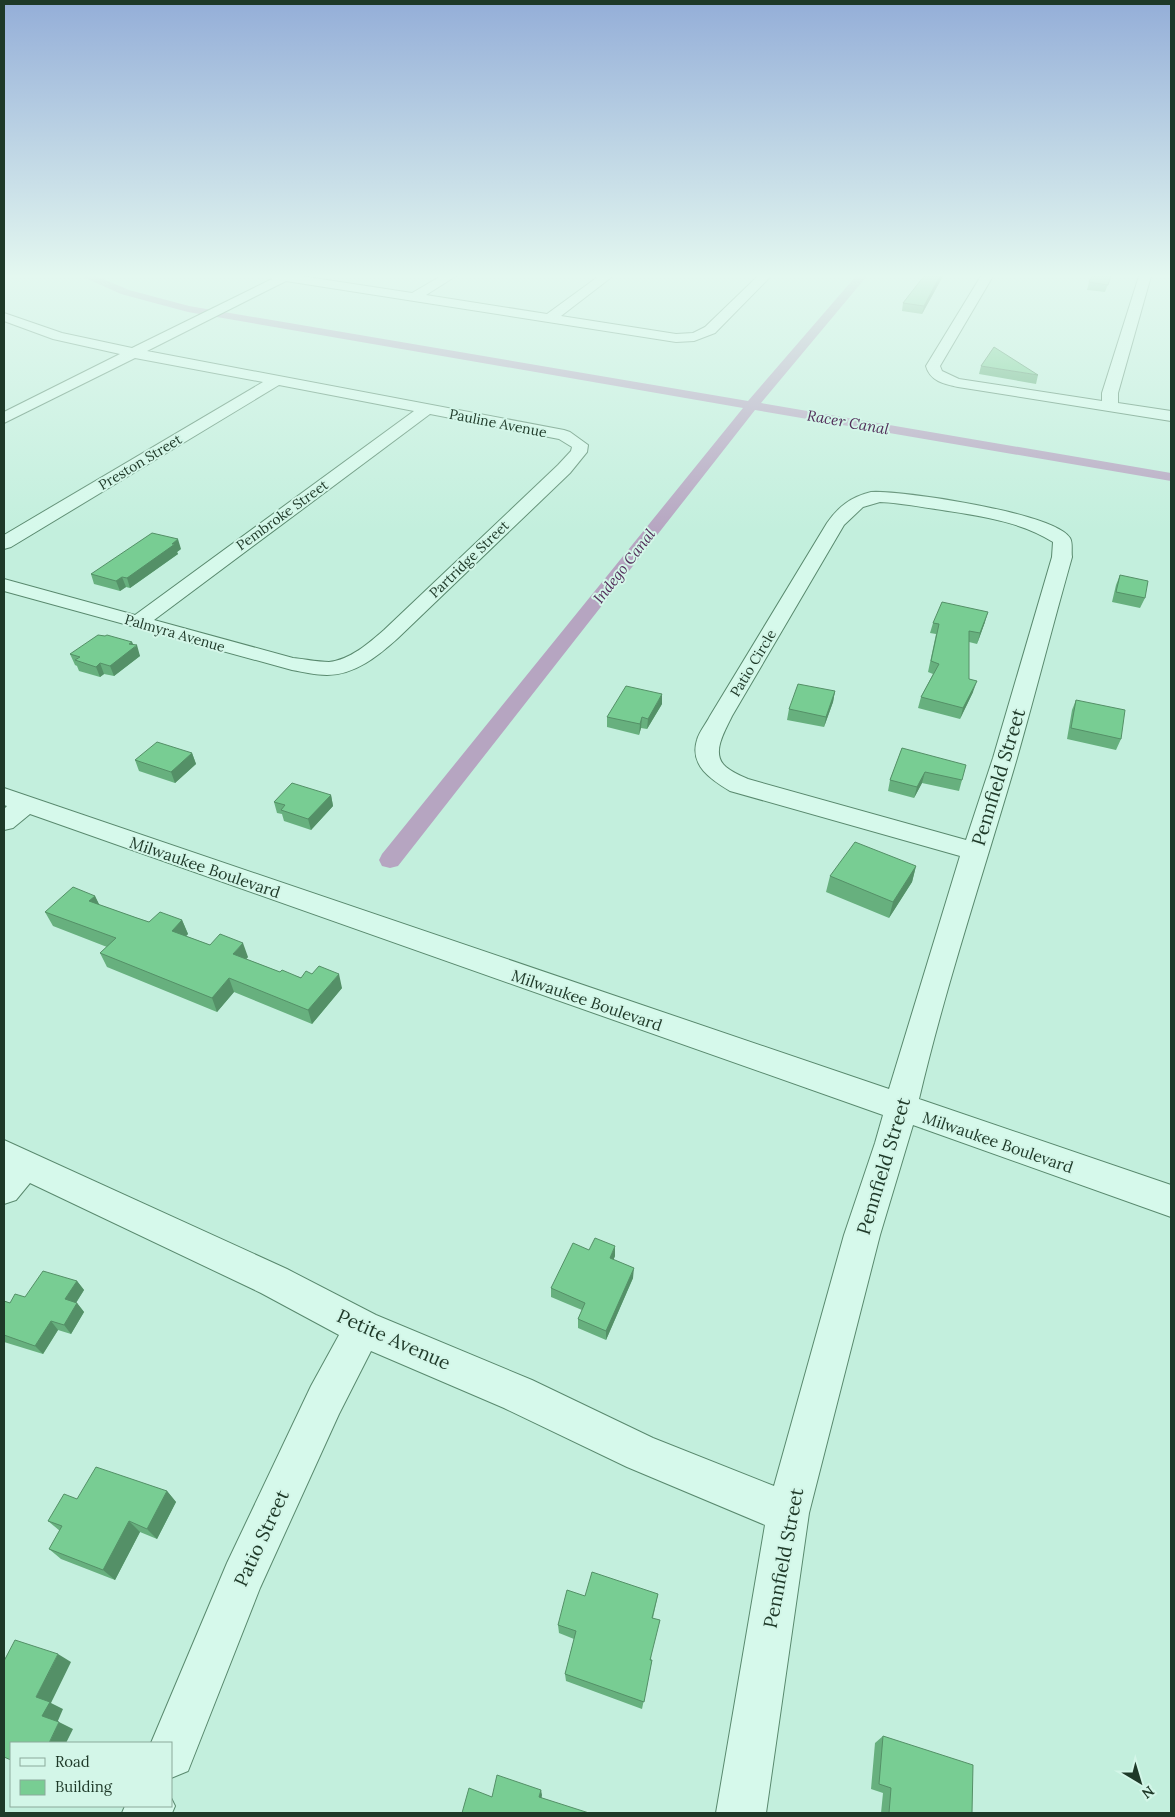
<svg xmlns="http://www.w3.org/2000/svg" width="1175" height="1817" font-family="Lora,serif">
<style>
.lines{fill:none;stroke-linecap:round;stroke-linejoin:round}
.canal{fill:#b6a5c1;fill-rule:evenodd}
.minor-casing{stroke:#59896e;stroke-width:2}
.minor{fill:#d6f9eb;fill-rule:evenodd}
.wall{fill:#67b07e}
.shaded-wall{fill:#549067}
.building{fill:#78cd93;stroke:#549067}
.labels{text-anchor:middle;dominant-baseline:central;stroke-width:4;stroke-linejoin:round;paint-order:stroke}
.far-street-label{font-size:14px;fill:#1e3928;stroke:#d3f6e8}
.far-water-label{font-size:15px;font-style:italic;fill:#512d59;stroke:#d3f6e8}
.street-label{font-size:16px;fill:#1e3928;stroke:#d3f6e8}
.near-street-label{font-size:19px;fill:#1e3928;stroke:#d3f6e8}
</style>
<rect width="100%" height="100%" fill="#c3efdd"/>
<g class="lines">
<path class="canal" d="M81 276H96L129 290 189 306 748 401 856 276H867L761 403 1171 473V481L755 410 398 866 390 868 382 866 379 860 382 854 743 408 188 312 121 294Z"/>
<g class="minor-casing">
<path id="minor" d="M270 276H301L412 293 441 276H456L426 295 547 314 599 276H613L561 316 676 334 693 333 705 327 758 276H771L715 333 694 341 676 342 286 281 147 351 564 430 570 432 588 445 587 452 570 473 398 638C378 656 355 675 327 675 315 675 304 672 292 670L4 591V579L135 615 414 411 279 385 11 547 4 549V535L263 382 135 358 4 423V412L120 354 53 339 4 321V313L62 333 132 348 272 279ZM430 414 559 439 572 447 571 451 558 465 384 630C369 643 350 660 329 662 317 662 305 659 293 658L154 620Z
M981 276H993L940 366 942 371 959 379 1102 401V393L1139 276H1151L1118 393V403L1171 411V421L958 387C944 384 930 381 926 366Z
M871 492C902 490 1055 513 1070 538 1073 543 1071 551 1072 557 1053 624 1036 691 1017 758 984 872 946 984 919 1099L1171 1185V1217L913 1125 880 1235 809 1513 766 1813H716L765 1525 627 1467 504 1408 371 1351 339 1414 260 1588 188 1771 171 1778V1743H151L227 1563 311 1386 339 1335 261 1293 30 1183 16 1200 4 1204V1140L287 1269 376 1315 532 1380 653 1438 774 1486 844 1235 875 1143 883 1115 30 814 13 828 4 830V809L7 806 4 805V788L889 1089 960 856 730 791C712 780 689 766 697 740 699 732 706 724 710 716L827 523C839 506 851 497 871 492ZM880 502C901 503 921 507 942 510 979 516 1020 521 1053 542L1052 557 993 758 966 840 748 779C741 776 732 772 726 767 710 754 725 731 732 716L844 525 863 507Z
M171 1798 175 1806 172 1813H122L125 1806H171Z"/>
</g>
<use href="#minor" class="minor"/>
</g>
<path class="wall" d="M924 276H943L922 314 902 311 903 303Z
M1111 276 1105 292 1087 290 1089 282Z
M981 366 1038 375 1036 384 979 374Z
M181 549 177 552 178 554 130 588 126 587 120 591 94 584 91 574Z
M1120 575 1145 598 1140 608 1112 602 1116 585Z
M985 622 977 644 969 642V679L973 692 960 719 918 708 921 697 933 674 928 672 936 634 930 633 933 623Z
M132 642 140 656 114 676 104 674 100 677 79 671 77 666 75 665 70 654Z
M835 691 833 702 824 727 787 720 789 709Z
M1076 700 1121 739 1116 750 1067 739 1072 710Z
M662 704 647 729 641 728 639 735 607 727V717Z
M902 748 962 780 959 791 922 783 914 798 888 791 890 780Z
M192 753 196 764 175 783 139 771 135 760Z
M331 795 333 806 311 830 284 821 282 814 277 813 274 802Z
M916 866 912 882 889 918 826 892 830 876Z
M95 896 99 905 137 918 149 922 182 920 188 934 186 936 210 945 248 957 246 959 280 972 342 988 312 1024 234 992 217 1012 107 967 100 953 107 947 53 926 45 912Z
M589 1250 615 1256 613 1260 633 1278 606 1340 578 1328V1319L582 1310 551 1297V1288Z
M77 1281 84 1290 76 1303H77L84 1312 71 1334 58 1330 43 1354 4 1342V1301L10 1303 25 1297Z
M167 1491 176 1502 157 1539 140 1532 115 1580 61 1559 49 1549 60 1531 48 1521 77 1499Z
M658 1594 653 1618 651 1660H652L642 1709 566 1681 565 1674 574 1639 559 1633 558 1625 585 1596Z
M883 1736 972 1813H881L883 1793 871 1789 875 1743Z"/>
<path class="shaded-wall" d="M940 276H943L922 314 924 306Z
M178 539 181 549 177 552 178 554 130 588 127 578Z
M122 577 126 587 120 591 116 581Z
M988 612 985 622 977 644 980 633Z
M132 642 134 648 137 645 140 656 114 676 110 666Z
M100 663 104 674 100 677 96 667Z
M977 681 973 692 960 719 963 708Z
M835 691 833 702 824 727 826 717Z
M662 694V704L647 729 648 719Z
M642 717 641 728 639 735 640 724Z
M192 753 196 764 175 783 171 772Z
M925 772 922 783 914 798 917 787Z
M331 795 333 806 311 830 308 819Z
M916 866 912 882 889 918 893 902Z
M95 896 102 910 89 901Z
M182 920 188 934 177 945 172 931Z
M243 943 248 957 238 968 233 954Z
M339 974 342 988 312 1024 308 1010Z
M229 978 234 992 217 1012 212 998Z
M615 1246V1256L610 1268V1258Z
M634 1268 633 1278 606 1340V1331Z
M77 1281 84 1290 72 1309 65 1299Z
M77 1303 84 1312 71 1334 64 1325Z
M51 1321 58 1330 43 1354 35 1346Z
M167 1491 176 1502 157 1539 147 1529Z
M129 1521 140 1532 115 1580 103 1570Z
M58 1654 71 1662 51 1703 63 1709 57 1723 42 1716 36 1697Z
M59 1722 73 1729 66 1743H49Z
M541 1790 542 1795 541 1802 539 1797Z"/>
<path class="building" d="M924 276H940L924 306 903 303Z
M1092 276H1111L1108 285 1089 282Z
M994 347 1038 375 981 366Z
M152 533 178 539 172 544H175L127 578 122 577 116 581 91 574Z
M1120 575 1148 581 1145 598 1116 592Z
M942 602 988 612 980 633 969 631V679L977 681 963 708 921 697 939 664 931 661 939 624 933 623Z
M98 635 105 636 107 635 132 642 129 644 137 645 110 666 100 663 96 667 75 660 80 657 70 654Z
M798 684 835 691 826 717 789 709Z
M626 686 662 694 648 719 642 717 640 724 607 717Z
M1076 700 1125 710 1121 739 1071 728Z
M157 742 192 753 171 772 135 760Z
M902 748 966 765 962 780 925 772 917 787 890 780Z
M292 783 331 795 308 819 281 810 285 805 274 802Z
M855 842 916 866 893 902 830 876Z
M73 887 95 896 89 901 137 918 149 922 160 912 182 920 172 931 210 945 220 934 243 943 233 954 280 972 282 970 301 978 306 971 312 974 319 966 339 974 308 1010 229 978 212 998 100 953 116 938 45 912Z
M595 1238 615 1246 610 1258 634 1268 606 1331 578 1319 585 1303 551 1288 573 1243 589 1250Z
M43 1271 77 1281 65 1299 77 1303 64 1325 51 1321 35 1346 4 1335V1301L10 1303 15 1294 25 1297Z
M96 1467 167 1491 147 1529 129 1521 103 1570 49 1549 62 1526 48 1521 64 1494 77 1499Z
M592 1572 658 1594 652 1618 660 1620 650 1660H652L644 1702 565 1674 576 1631 558 1625 567 1590 585 1596Z
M15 1640 58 1654 36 1697 50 1702 42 1716 59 1722 49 1743H11V1760L4 1757V1661Z
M883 1736 973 1765 972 1813H889L891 1788 879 1784Z
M497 1775 541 1790 539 1797 589 1813H462L469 1788 492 1797Z"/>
<linearGradient id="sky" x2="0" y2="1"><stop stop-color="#94aed8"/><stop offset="0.52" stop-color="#e4f8f0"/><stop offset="1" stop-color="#e4f8f0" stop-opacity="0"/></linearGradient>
<rect width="1175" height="531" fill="url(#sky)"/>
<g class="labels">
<g class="far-street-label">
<text transform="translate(498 423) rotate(11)">Pauline Avenue</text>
<text transform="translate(140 462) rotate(-31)">Preston Street</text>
<text transform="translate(282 515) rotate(-36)">Pembroke Street</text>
<text transform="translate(469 559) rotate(-44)">Partridge Street</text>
<text transform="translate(175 633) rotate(16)">Palmyra Avenue</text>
<text transform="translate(753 663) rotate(-59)">Patio Circle</text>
</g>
<g class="far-water-label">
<text transform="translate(848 422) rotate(10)">Racer Canal</text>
<text transform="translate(624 566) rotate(-52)">Indego Canal</text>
</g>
<g class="street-label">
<text transform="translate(205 867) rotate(19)">Milwaukee Boulevard</text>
<text transform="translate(587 1000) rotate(19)">Milwaukee Boulevard</text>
<text transform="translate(998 1142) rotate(19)">Milwaukee Boulevard</text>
</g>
<g class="near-street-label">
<text transform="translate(998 777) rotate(-73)">Pennfield Street</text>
<text transform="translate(883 1166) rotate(-73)">Pennfield Street</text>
<text transform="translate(394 1339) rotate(24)">Petite Avenue</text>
<text transform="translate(261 1538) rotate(-65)">Patio Street</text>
<text transform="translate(783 1558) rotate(-79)">Pennfield Street</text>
</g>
</g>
<rect width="1175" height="1817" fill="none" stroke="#1e3928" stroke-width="10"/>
<rect x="10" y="1742" width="162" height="65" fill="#d3f6e8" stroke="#8baa9b"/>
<rect x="20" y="1758" width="25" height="8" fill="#d6f9eb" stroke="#8baa9b"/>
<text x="55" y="1767" font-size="15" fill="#1e3928">Road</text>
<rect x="20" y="1780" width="25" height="15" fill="#78cd93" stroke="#8baa9b"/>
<text x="55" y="1792" font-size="15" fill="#1e3928">Building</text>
<g transform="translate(1140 1782) rotate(142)" stroke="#d3f6e8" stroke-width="4" paint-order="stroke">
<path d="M0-4L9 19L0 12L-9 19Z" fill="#1e3928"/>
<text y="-8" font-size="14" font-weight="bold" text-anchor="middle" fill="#1e3928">N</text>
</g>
</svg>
